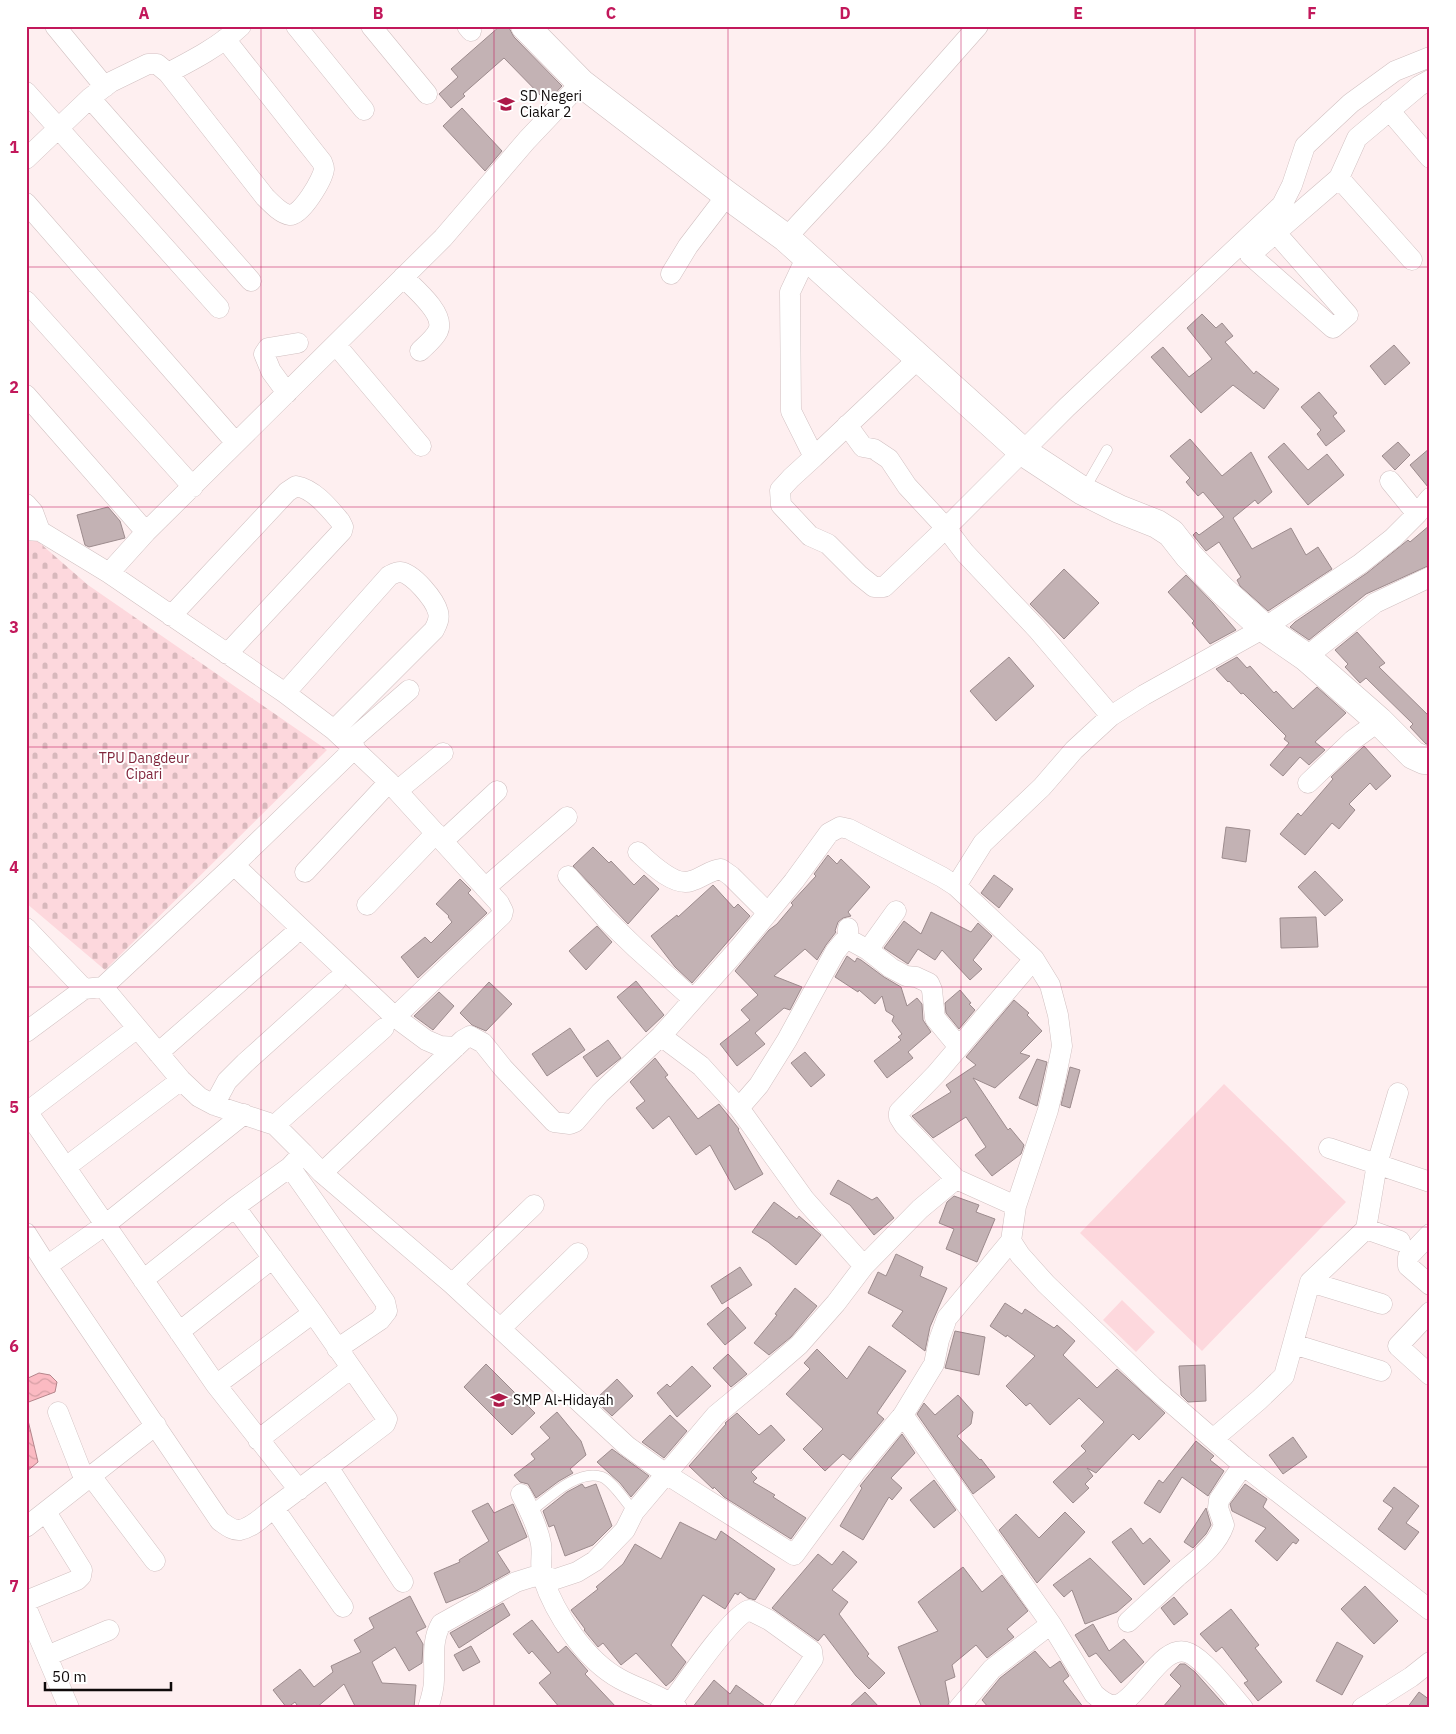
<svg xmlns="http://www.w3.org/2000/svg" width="1456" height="1734" font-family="'IBM Plex Sans',sans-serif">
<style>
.green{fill:#fdd8dd}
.cemetery{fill:url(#cemetery-stones)}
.water{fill:url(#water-waves);stroke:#b4858b}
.building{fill:#c3b2b4;stroke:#9c8b8d}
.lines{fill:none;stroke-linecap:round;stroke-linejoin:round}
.lane-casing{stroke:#d1c0c1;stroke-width:11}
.street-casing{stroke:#d1c0c1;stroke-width:21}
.secondary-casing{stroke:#d1c0c1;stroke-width:29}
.lane{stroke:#fff;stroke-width:10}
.street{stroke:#fff;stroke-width:20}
.secondary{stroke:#fff;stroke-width:28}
.grid{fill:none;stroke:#c2185b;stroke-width:1;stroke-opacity:0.55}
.labels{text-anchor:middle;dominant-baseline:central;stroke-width:4;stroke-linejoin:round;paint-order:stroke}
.poi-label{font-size:14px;fill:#0f0a0a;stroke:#fff;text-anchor:start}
.park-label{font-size:14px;fill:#81263c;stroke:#fff}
.neatline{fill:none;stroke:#c2185b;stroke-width:2}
.grid-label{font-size:16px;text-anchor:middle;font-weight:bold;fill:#c2185b}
</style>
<defs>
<pattern id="cemetery-stones" width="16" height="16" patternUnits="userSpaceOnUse" patternTransform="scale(1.25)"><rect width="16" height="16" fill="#fdd8dd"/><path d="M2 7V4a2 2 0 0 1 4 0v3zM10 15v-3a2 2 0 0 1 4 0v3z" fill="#d8b8bc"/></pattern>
<pattern id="water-waves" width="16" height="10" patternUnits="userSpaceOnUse" patternTransform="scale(1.25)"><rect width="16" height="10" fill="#fbbac2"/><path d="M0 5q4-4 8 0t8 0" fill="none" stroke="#d69fa5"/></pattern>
</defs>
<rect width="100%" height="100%" fill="#feeff0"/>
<path class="green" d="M1224 1084 1346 1202 1202 1351 1080 1233Z
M1122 1300 1155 1332 1136 1352 1103 1320Z"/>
<path class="cemetery" d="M26 531 88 585 327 750 105 970 26 903Z"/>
<path class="water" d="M39 1373 50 1375 57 1382 55 1392 26 1403V1379Z
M26 1412 38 1462 26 1472Z"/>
<path class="building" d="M500 26H508L514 37 562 86 547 102 504 58 463 94 465 96 451 108 439 94 458 77 451 69Z
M462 108 502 151 485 171 443 126Z
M1202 314 1216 328 1222 323 1233 336 1225 342 1254 374 1256 371 1279 389 1264 409 1233 385 1201 413 1151 357 1163 347 1189 377 1212 359 1187 328Z
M1394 345 1410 363 1385 385 1370 366Z
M1319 392 1337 413 1333 416 1345 431 1326 446 1317 434 1321 430 1301 407Z
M1190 439 1222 476 1251 452 1272 492 1258 504 1255 500 1233 518 1252 549 1291 528 1306 555 1318 547 1332 569 1268 611 1240 586 1237 580 1241 577 1219 542 1206 551 1193 535 1196 532 1199 535 1224 517 1203 492 1198 496 1186 482 1190 478 1170 456Z
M1398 442 1410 455 1395 470 1382 456Z
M1284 443 1308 470 1327 454 1344 475 1308 505 1268 457Z
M1430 448V486L1428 487 1410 465Z
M108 507 120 521 125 538 89 547 85 545 77 515Z
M1430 525V565L1366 594 1309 640 1290 627 1295 622 1367 573 1408 540 1410 542Z
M1064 569 1099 603 1064 639 1030 604Z
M1186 575 1213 603 1236 630 1210 644 1192 623 1194 621 1168 592Z
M1357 632 1385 663 1379 667 1430 717V744H1426L1410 727 1413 724 1366 678 1360 683 1345 667 1348 664 1335 650Z
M1009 657 1034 686 996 721 970 691Z
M1237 657 1247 668 1250 666 1274 693 1276 691 1293 709 1317 687 1346 713 1315 742 1325 750 1309 765 1300 757 1283 776 1270 765 1289 743 1284 739 1286 736 1243 693 1241 694 1229 681 1228 682 1216 669Z
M1364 746 1391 776 1376 790 1370 783 1349 804 1355 810 1339 829 1332 823 1305 855 1280 834 1298 813 1301 816 1333 779 1331 777Z
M1226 827 1250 830 1246 862 1222 858Z
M593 847 609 863 611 861 634 885 644 875 659 889 628 924 573 866Z
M828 855 837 864 841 859 870 887 848 912 851 916 843 918 838 922 835 931 836 932 826 945 817 960 805 949 774 976 802 987 790 1010 784 1008 755 1033 765 1044 737 1066 720 1044 750 1020 741 1010 758 995 735 971 769 930 777 924 793 905 791 903 816 876 814 874Z
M1315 871 1343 900 1325 916 1298 887Z
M994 875 1013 889 999 908 981 893Z
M460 879 471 890 468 893 487 913 418 978 401 957 425 937 431 943 452 922 448 917 449 916 436 904Z
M713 885 734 908 738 904 750 916 692 983 675 967 651 936 677 915 678 917Z
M931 912 971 932 978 923 992 936 973 960 982 969 970 980 942 950 935 960 918 949 908 964 884 948 904 921 921 934Z
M1316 917 1318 947 1281 948 1280 918Z
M597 926 612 942 586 970 569 951Z
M847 956 855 962 857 958 861 960 884 977 901 987 907 1006 917 998 922 1004 923 1020 931 1032 908 1052 913 1058 887 1078 874 1061 901 1040 898 1037 902 1034 892 1021 894 1016 886 1011 882 996 875 1004 859 990 858 992 835 977Z
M636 981 664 1015 646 1032 617 997Z
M489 982 512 1004 486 1031 472 1025 460 1013Z
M960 990 971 1003 969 1004 975 1010 959 1029 946 1013 945 1003Z
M439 992 454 1006 433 1030 414 1016Z
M1014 1000 1029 1013 1027 1015 1042 1031 1020 1053 1030 1056 995 1088 973 1078 1008 1130 1010 1128 1024 1145 1021 1154 992 1176 975 1155 986 1147 966 1117 933 1138 912 1116 951 1092 946 1085 976 1065 966 1057Z
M570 1028 585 1050 547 1076 532 1054Z
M608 1040 621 1058 597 1077 583 1057Z
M805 1052 825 1075 811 1087 791 1063Z
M655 1058 668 1075 665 1077 698 1119 719 1104 739 1129 738 1130 763 1174 735 1190 710 1145 696 1155 669 1116 653 1129 636 1108 645 1101 630 1082Z
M1037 1059 1047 1062 1037 1106 1019 1098Z
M1070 1067 1080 1070 1070 1108 1061 1105Z
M838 1180 872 1200 877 1197 894 1218 874 1235 850 1205 830 1194Z
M954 1196 979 1205 976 1212 995 1219 977 1262 946 1249 954 1229 939 1223 947 1202Z
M774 1202 797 1219 799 1216 821 1235 796 1265 768 1242 752 1232Z
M896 1254 923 1267 920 1276 947 1288 930 1327 925 1351 892 1326 903 1311 868 1293 878 1272 886 1276Z
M740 1267 752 1285 722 1304 711 1286Z
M795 1288 817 1306 791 1337 769 1355 754 1343 777 1315 775 1314Z
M1005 1303 1022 1314 1025 1309 1054 1328 1057 1325 1075 1341 1063 1355 1097 1388 1117 1369 1165 1413 1139 1440 1133 1434 1096 1473 1087 1468 1093 1476 1085 1484 1089 1488 1073 1503 1053 1482 1086 1451 1081 1446 1104 1422 1079 1398 1050 1425 1030 1403 1026 1406 1006 1386 1035 1356 1007 1335 1006 1337 990 1326Z
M728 1307 746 1328 725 1345 707 1324Z
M955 1331 985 1337 979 1375 945 1368Z
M869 1346 906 1371 877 1413 884 1419 850 1460 843 1454 825 1471 803 1449 823 1429 786 1394 810 1369 804 1363 817 1349 847 1379Z
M728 1354 747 1374 731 1387 713 1368Z
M486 1364 535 1413 512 1435 464 1387Z
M1205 1365 1206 1401 1188 1402 1181 1395 1179 1366Z
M692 1366 711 1386 677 1417 657 1393 667 1384 670 1387Z
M617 1379 633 1396 612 1416 595 1400Z
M958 1395 973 1412 971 1424 957 1436 980 1460 981 1459 995 1477 973 1494 917 1414 924 1403 935 1415Z
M557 1412 581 1441 586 1455 570 1469 573 1473 559 1481 536 1498 528 1484 520 1482 514 1475 535 1459 531 1454 550 1438 540 1427Z
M737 1413 759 1435 771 1425 785 1440 751 1472 757 1478 753 1482 775 1495 773 1497 806 1518 791 1539 724 1497 714 1487 713 1489 689 1466 726 1424 725 1423Z
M670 1415 687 1431 664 1458 642 1442Z
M902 1434 915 1453 891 1478 902 1488 892 1500 889 1497 863 1540 840 1526 862 1488 860 1486Z
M1293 1437 1307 1457 1283 1474 1269 1455Z
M1196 1441 1214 1456 1210 1460 1224 1471 1208 1496 1182 1477 1160 1513 1144 1503 1159 1480 1163 1483Z
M612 1449 649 1476 631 1497 620 1483 597 1462Z
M934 1480 956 1510 934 1528 910 1500Z
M582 1484 585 1488 596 1484 612 1526 593 1545 565 1556 554 1525 549 1527 543 1511 567 1492Z
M1245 1484 1267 1499 1263 1507 1299 1540 1296 1544 1293 1542 1277 1561 1255 1541 1266 1528 1232 1511 1230 1504Z
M1394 1487 1419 1506 1406 1523 1419 1532 1405 1550 1378 1529 1393 1508 1383 1501Z
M488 1503 494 1513 513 1504 527 1537 497 1552 510 1572 476 1591 446 1603 434 1573 460 1562 459 1560 489 1541 472 1511Z
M1206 1508 1211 1525 1206 1534 1193 1548 1184 1542Z
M1065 1512 1085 1532 1037 1583 999 1530 1016 1514 1039 1538Z
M680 1522 716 1540 721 1531 775 1569 755 1600 748 1598 740 1592 738 1595 735 1593 725 1609 703 1595 671 1645 686 1662 673 1680 666 1686 636 1653 621 1665 603 1643 598 1647 584 1630 585 1629 571 1610 598 1589 596 1587 623 1564 635 1544 661 1559Z
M1131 1528 1143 1544 1150 1538 1170 1561 1144 1585 1112 1542Z
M843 1551 857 1562 832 1590 848 1602 839 1614 869 1654 867 1656 885 1673 869 1689 856 1676 824 1634 818 1641 772 1608 818 1554 832 1565Z
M1090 1558 1132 1599 1117 1612 1085 1624 1072 1590 1064 1597 1053 1585Z
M963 1567 982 1592 1002 1575 1028 1611 1007 1629 1014 1637 987 1658 976 1645 952 1665 955 1677 945 1681 949 1702 947 1708H922L898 1647 938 1631 918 1602Z
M1365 1586 1398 1621 1374 1644 1341 1609Z
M410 1596 426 1627 416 1632 423 1644 422 1663 409 1671 395 1647 372 1662 382 1683 416 1685 414 1708H356L344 1684 316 1708H299L295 1702 287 1708 273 1690 300 1669 314 1687 333 1672 331 1666 361 1652 354 1640 374 1628 369 1618Z
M1174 1597 1188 1614 1174 1625 1161 1608Z
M503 1603 510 1615 459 1648 450 1633Z
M1231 1609 1259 1645 1255 1648 1282 1682 1258 1701 1244 1683 1248 1681 1222 1647 1216 1652 1200 1634Z
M532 1620 558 1653 566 1646 588 1671 585 1674 617 1708H560L539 1683 551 1673 532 1651 529 1654 513 1634Z
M1093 1624 1109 1651 1124 1639 1144 1662 1121 1683 1096 1653 1089 1657 1075 1635Z
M1337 1642 1363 1656 1342 1695 1316 1681Z
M471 1646 480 1662 463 1671 454 1655Z
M1035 1651 1050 1668 1060 1661 1069 1676 1063 1681 1084 1708H989L982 1700 1000 1678Z
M1180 1664H1185L1195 1672 1227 1708H1162L1181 1686 1170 1675Z
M714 1680 730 1694 736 1685 768 1708H692Z
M865 1692 880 1708H848Z
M1419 1692 1430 1700V1708H1407Z"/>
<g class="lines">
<g class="lane-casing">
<path id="lane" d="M1084 490 1107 450
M530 1512C547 1499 578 1468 602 1477 612 1481 627 1503 634 1512"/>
</g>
<g class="street-casing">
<path id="street" d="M55 26 105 87
M296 26 364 110
M371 26 427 94
M467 26 471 31
M168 73 265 197C271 203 281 214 290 215 301 216 323 179 324 169 324 166 323 165 322 162L225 39
M26 92 219 308
M90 98 251 281
M1389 110 1430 158
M26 159 90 98 111 82 148 64H157L168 73C193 60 220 46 241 26
M1339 178 1412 260
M26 203 236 443
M1276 233 1348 315 1333 328 1250 255 1339 178 1357 138 1419 86 1430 80
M786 238 879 138 978 26
M807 256 790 292 791 411 814 457 919 358
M671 274 688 246 727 195
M403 277C414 288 446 314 438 331 434 339 426 345 420 351
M26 301 193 487
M336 345 421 446
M287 393 271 371 264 354 268 348 298 343
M26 395 146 532
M814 457 791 478 780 490 781 505 810 536 828 544 859 575 874 587H884L946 528 907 486 889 459 874 449 863 447 847 425
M1390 481 1417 514
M26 504 33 512 40 531
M26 530 40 531 109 573 285 693 334 730 389 782 499 903 503 911 502 915 395 1017
M109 573 146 532 443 238 527 140 581 83
M171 616 287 492 296 486C314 489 329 508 340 521L343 527 342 531 227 654
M1306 657 1375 603 1430 577
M285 693 389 576C393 574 396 572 400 572 413 573 435 600 438 612 440 619 437 624 434 630L334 730
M1111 716 1037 629 965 553 946 528 1067 407 1282 205 1292 185 1305 146 1351 103 1395 71 1430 57
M348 743 409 690
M1308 783 1353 740 1379 721
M397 791 443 753
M443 841 497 791
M638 852C650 863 674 887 691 881 702 878 710 870 721 869L731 876 768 913
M234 865 395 1017 426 1040 440 1046 456 1047
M305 872 389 782
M568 876 606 919 636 948 693 999
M956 886 983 843 1042 787 1074 750 1111 716 1144 695 1264 628 1360 564 1393 538 1417 514 1430 498
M485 888 567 817
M367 905 436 833
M26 928 84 989 103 987 234 865 355 748
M848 939 868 950 891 968 906 976 916 977 929 983 932 990 935 1018 959 1047
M868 950 896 911
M103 987 181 1080 199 1097 214 1105 275 1125 303 1153 290 1167 235 1207 143 1280
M26 1032 84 989
M661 1036 701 1066 739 1108 805 1200 864 1266
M158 1053 291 937
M214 1105 227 1081 245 1063 336 981
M739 1108 759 1085 787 1040 835 952 843 942 848 939V928
M26 1110 216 1385 299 1490
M27 1112 136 1029
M275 1125 384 1028
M1329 1148 1430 1182
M303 1153 322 1173 452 1284 627 1446 666 1474 794 1555 856 1471 903 1415 934 1364 939 1340 947 1318 1011 1241
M66 1167 181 1080
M290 1167 385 1302 387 1311 380 1320 337 1349
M322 1173 463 1040 470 1036 483 1043 503 1068 554 1122 570 1124 575 1122 600 1093 661 1036 739 948 794 881 829 833 840 827 849 829 942 877 956 886 1034 959 1050 985 1058 1015 1062 1046 1055 1081 1048 1110 1016 1206 1011 1241 1020 1255 1046 1284 1153 1387 1243 1465 1430 1610
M956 1179 904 1125 899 1117V1112L936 1074 1034 959
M1366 1229 1400 1241
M26 1233 47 1266 220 1521C226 1525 233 1531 240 1530 254 1527 264 1515 275 1507 312 1480 348 1452 385 1424L387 1419 313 1313 235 1207
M1430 1234 1408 1257V1266L1430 1285
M47 1266 105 1225 244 1114
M1310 1282 1382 1304
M452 1284 534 1205
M1430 1312 1398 1346 1430 1375
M501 1328 578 1253
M179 1332 273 1258
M1293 1344 1381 1371
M216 1385 313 1313
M58 1412 85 1481
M903 1415 1051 1624 1094 1694C1100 1699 1106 1705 1114 1705 1137 1705 1161 1640 1189 1653 1206 1661 1230 1693 1243 1708
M1213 1439 1259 1400 1284 1376 1310 1282 1366 1229 1377 1164 1398 1093
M258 1440 350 1369
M328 1467 403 1582
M91 1476 155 1561
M521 1494C529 1509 538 1527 541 1544 543 1555 539 1566 543 1578 555 1614 585 1660 620 1679 638 1689 661 1695 677 1708
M274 1508 343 1607
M26 1527 156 1425
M26 1601 77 1580 81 1576 82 1570 46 1512
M26 1607 69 1708
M1128 1622C1144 1607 1161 1592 1177 1577 1194 1562 1216 1548 1224 1525L1218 1508 1219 1500 1243 1465
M47 1656 109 1630
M671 1703C685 1684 730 1617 749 1610L769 1620 812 1651 813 1659 780 1708
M428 1708C431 1699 434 1690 434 1680 435 1661 431 1641 441 1624L516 1582 532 1577 542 1576 556 1579 577 1572 595 1561 625 1530 634 1512 716 1415 762 1377 799 1345 836 1303 864 1266 920 1209 956 1179 1016 1206
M959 1708 992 1669 1051 1624
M1362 1708 1411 1677 1430 1662"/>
</g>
<g class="secondary-casing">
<path id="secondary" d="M525 26 581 83 727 195 786 238 1022 451 1083 491 1119 509 1157 524 1171 533 1189 556 1223 591 1264 628 1306 657 1379 721 1413 755 1424 760H1430"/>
</g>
<use href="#lane" class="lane"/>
<use href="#street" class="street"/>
<use href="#secondary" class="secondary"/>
</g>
<path class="grid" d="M261 26V1708M494 26V1708M728 26V1708M961 26V1708M1195 26V1708M26 267H1430M26 507H1430M26 747H1430M26 987H1430M26 1227H1430M26 1467H1430"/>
<defs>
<g id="school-bare" transform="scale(1.35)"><path d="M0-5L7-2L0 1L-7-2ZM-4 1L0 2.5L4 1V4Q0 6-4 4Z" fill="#ad1a49" stroke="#fff" stroke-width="2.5" paint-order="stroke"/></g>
</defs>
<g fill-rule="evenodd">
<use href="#school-bare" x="506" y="104"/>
<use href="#school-bare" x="499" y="1400"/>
</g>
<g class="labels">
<g class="poi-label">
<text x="520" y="96">SD Negeri<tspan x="520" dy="16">Ciakar 2</tspan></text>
<text x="513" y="1400">SMP Al-Hidayah</text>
</g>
<g class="park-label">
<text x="144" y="758">TPU Dangdeur<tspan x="144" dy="16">Cipari</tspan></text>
</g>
</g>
<rect width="1456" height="1734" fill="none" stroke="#ffffff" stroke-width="55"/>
<path d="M45 1682v8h126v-8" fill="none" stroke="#0f0a0a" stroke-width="2.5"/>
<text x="52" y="1682" font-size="15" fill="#0f0a0a" stroke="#ffffff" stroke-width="4" paint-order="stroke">50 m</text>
<rect x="28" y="28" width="1400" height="1678" class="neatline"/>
<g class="grid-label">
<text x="144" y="19">A</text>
<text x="378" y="19">B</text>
<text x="611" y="19">C</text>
<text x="845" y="19">D</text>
<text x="1078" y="19">E</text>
<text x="1312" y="19">F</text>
<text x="14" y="153">1</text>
<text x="14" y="393">2</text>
<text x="14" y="633">3</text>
<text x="14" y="873">4</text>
<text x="14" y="1113">5</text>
<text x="14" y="1352">6</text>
<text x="14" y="1592">7</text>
</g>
</svg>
